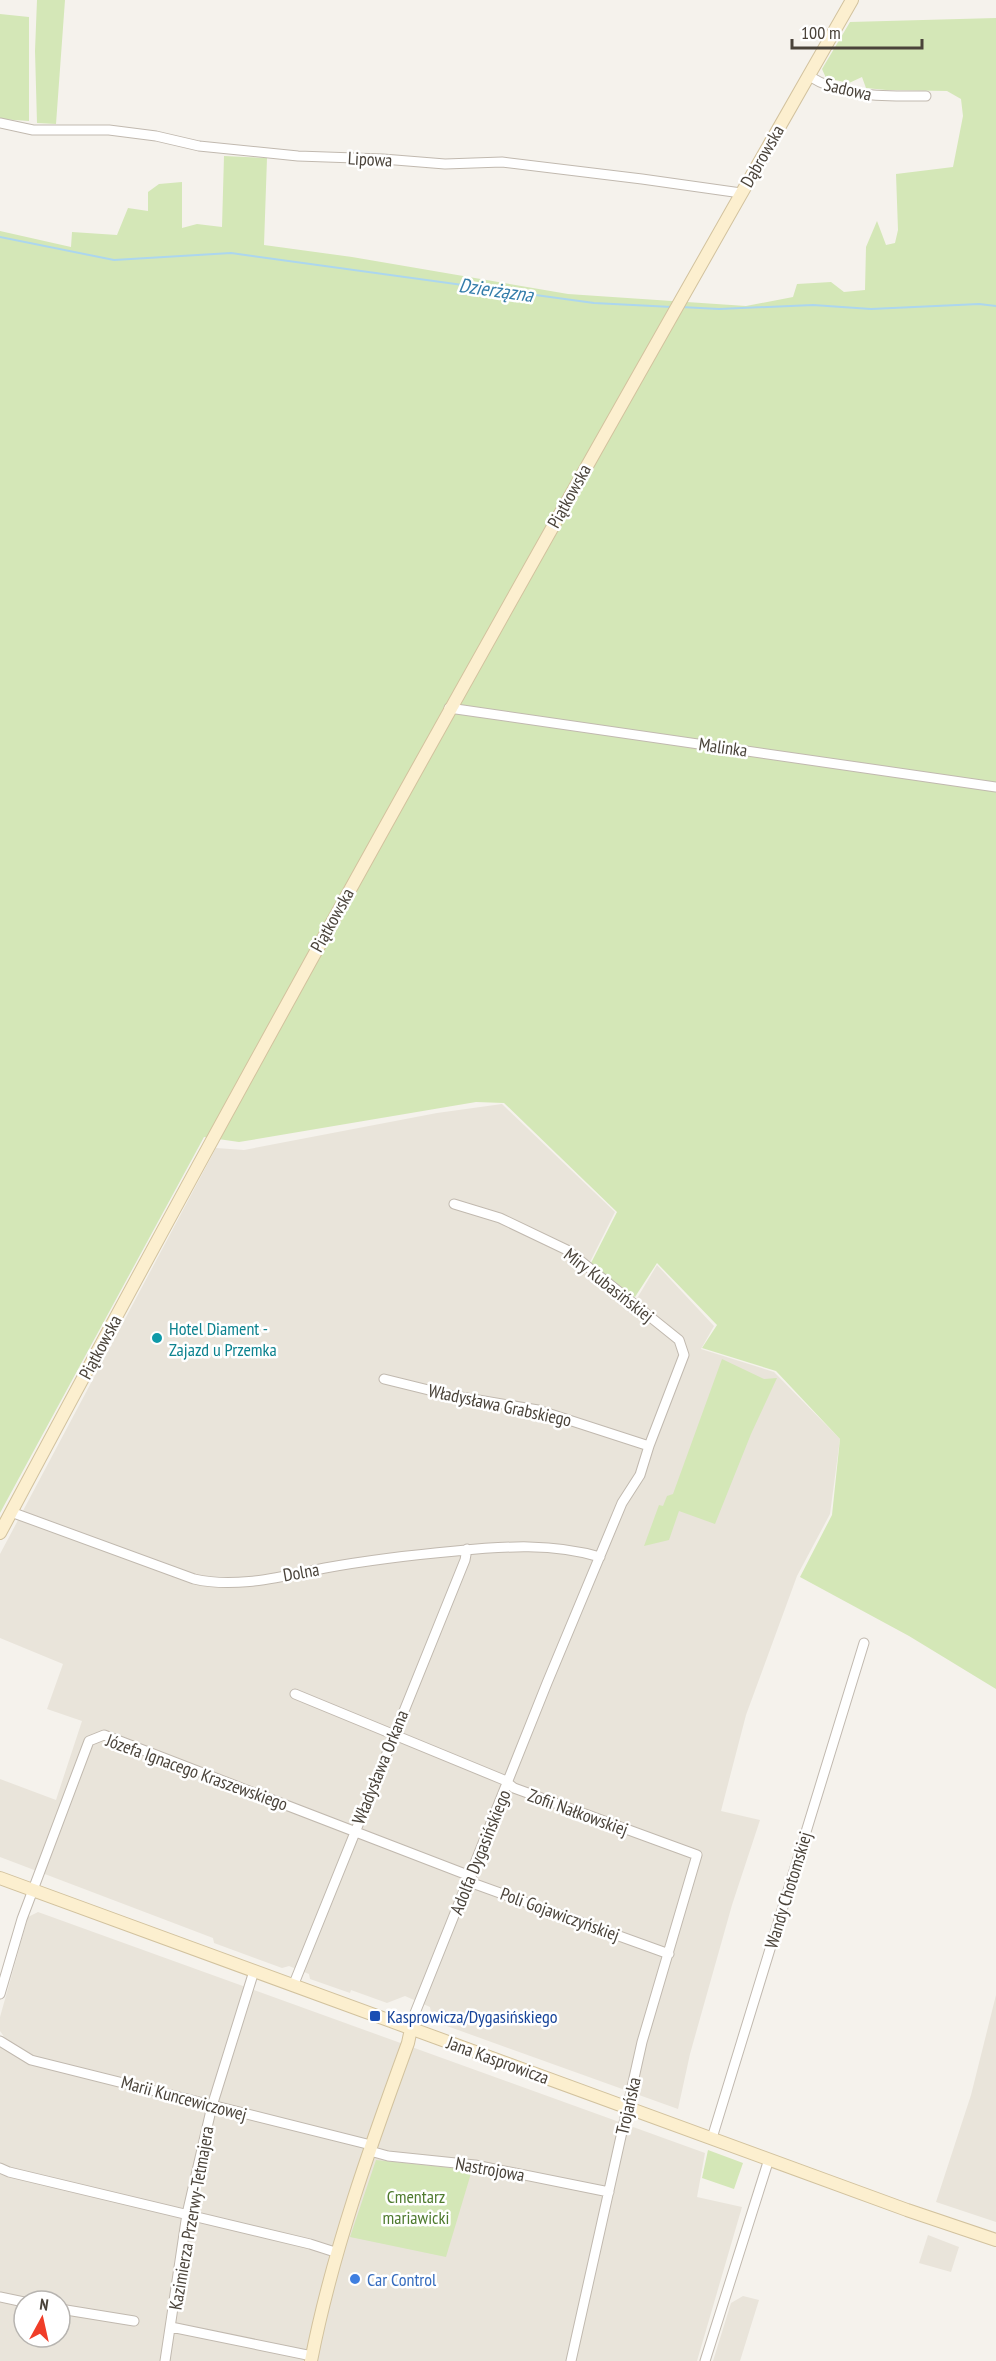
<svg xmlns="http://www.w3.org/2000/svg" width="996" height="2361" font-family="'PT Sans Narrow',sans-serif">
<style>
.residential{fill:#e9e4da;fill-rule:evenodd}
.green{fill:#d4e7b7}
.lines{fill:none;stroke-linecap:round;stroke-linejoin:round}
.stream{stroke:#acd6ee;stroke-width:2}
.street-casing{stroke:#c1b9af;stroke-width:11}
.secondary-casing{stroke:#d2c29e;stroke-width:14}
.street{stroke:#fff;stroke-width:9}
.secondary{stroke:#fcefcf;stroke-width:12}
.culture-dot{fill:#0f9aa8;stroke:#fff;stroke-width:2}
.transit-dot{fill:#1a4fb4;stroke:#fff;stroke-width:2}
.shop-dot{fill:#3f7fe0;stroke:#fff;stroke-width:2}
.labels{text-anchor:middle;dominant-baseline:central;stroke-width:5;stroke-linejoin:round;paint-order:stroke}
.street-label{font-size:18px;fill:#4a433a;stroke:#fff}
.culture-label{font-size:18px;fill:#0d838f;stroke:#fff;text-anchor:start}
.transit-label{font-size:18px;fill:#164399;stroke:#fff;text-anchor:start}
.park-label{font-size:18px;fill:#4e7a2e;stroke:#fff}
.shop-label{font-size:18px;fill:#366cbe;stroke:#fff;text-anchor:start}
.water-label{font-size:20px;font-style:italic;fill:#347daa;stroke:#fff}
</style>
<rect width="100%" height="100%" fill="#f5f2ec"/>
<path class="residential" d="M502 1104 615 1212 589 1264 636 1300 657 1265 714 1326 701 1349 774 1372 840 1439 830 1514 797 1576 746 1715 721 1811 760 1820 732 1905 690 2054 678 2109 433 2021 430 2007 405 1996 387 2003 351 1990 350 1993 310 1979 309 1974 289 1966 282 1968 214 1943 213 1938 0 1857V1779L56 1800 82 1721 47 1709 63 1664 0 1638V1554L216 1148 244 1150 437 1113Z
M38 1912 705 2153 697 2197 742 2207 697 2361H0V2048L5 2038 0 2031V2017L28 1917ZM24 2301H60V2337H24Z
M996 1995V2222L936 2202 971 2095Z
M928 2235 959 2247 951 2272 919 2263Z
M743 2296 759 2300 740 2361H713L731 2303Z"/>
<path class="green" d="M37 0H65L56 124 37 123 35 51Z
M0 14 29 17V121L0 119Z
M996 18V1689L909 1636 800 1577 832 1515 840 1439 776 1371 702 1348 717 1325 657 1263 635 1297 590 1265 617 1212 504 1103 476 1102 239 1142 204 1137 0 1513V231L71 247 72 232 117 235 128 208 148 211V192L159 184 182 182V228L197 224 222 227 224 156 267 158 264 245 352 257 568 294 746 306 793 297 797 284 831 282 844 292 865 290 866 247 877 221 886 245 895 243 898 230 896 174 953 167 963 116 961 99 947 91 886 90 866 88 862 77 849 83 826 78 822 69 850 22Z
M722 1359 764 1379 777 1378 751 1434 715 1524 679 1511 669 1540 644 1546 659 1505 663 1506 667 1496 673 1494Z
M708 2150 743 2163 734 2189 702 2178Z
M376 2160 472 2170 446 2257 350 2237Z"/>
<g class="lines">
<path class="stream" d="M0 237 114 260 231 253 594 303 672 307
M681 307 719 309 813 305 871 309 979 304 996 306"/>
<g class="street-casing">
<path id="street" d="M809 76C843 98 886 96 926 96
M0 123 33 130H109L156 136 199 146 298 156 383 159 445 164 502 162 642 179 741 193
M449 708 996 787
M384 1379 449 1395 538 1410 649 1446
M11 1512 194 1579C237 1589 283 1576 325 1568 369 1560 412 1555 456 1551 505 1546 553 1543 600 1557
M295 1694 504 1780 514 1788 697 1855 642 2042 571 2361
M293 1986 465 1560 467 1549
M0 1994 22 1919 89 1741 104 1735 465 1874 471 1877 475 1884 669 1954
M411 2029 413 2018 547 1683 622 1503 640 1475 649 1446 684 1355 679 1340 567 1250 500 1218 454 1204
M0 2041 31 2060 371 2145
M712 2138 864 1643
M370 2151 388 2156 475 2165 609 2192
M0 2168 9 2172 310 2244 338 2253
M0 2297 24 2302
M60 2309 134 2321
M171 2327 312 2356
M165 2361 187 2214 212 2106 254 1971
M705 2361 769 2159"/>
</g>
<g class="secondary-casing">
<path id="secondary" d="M0 1533C275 1017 561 508 852 0
M0 1878 907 2210 996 2240
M311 2361C332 2253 370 2147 408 2043L411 2029"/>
</g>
<use href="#street" class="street"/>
<use href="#secondary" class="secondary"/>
</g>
<circle class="culture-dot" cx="157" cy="1338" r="6"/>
<rect class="transit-dot" x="369" y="2010" width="12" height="12" rx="3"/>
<circle class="shop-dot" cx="355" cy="2279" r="6"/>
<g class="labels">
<g class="street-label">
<text transform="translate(848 89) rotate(13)">Sadowa</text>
<text transform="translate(762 156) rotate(-60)">Dąbrowska</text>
<text transform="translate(370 159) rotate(3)">Lipowa</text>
<text transform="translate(569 496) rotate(-61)">Piątkowska</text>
<text transform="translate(723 747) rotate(8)">Malinka</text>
<text transform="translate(332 920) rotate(-61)">Piątkowska</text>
<text transform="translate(609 1285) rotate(38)">Miry Kubasińskiej</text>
<text transform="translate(100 1347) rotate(-62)">Piątkowska</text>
<text transform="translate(500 1405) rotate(12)">Władysława Grabskiego</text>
<text transform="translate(301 1572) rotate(-10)">Dolna</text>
<text transform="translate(380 1767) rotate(-68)">Władysława Orkana</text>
<text transform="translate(197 1772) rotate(20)">Józefa Ignacego Kraszewskiego</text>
<text transform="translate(578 1812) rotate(20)">Zofii Nałkowskiej</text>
<text transform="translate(480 1852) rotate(-68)">Adolfa Dygasińskiego</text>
<text transform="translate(788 1890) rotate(-73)">Wandy Chotomskiej</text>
<text transform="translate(560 1914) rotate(20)">Poli Gojawiczyńskiej</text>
<text transform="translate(498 2060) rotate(20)">Jana Kasprowicza</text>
<text transform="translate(184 2098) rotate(15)">Marii Kuncewiczowej</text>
<text transform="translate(628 2106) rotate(-77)">Trojańska</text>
<text transform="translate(490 2169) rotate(10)">Nastrojowa</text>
<text transform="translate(191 2218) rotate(-80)">Kazimierza Przerwy-Tetmajera</text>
</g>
<g class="culture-label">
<text x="169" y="1328">Hotel Diament -<tspan x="169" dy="21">Zajazd u Przemka</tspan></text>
</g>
<g class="transit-label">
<text x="387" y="2016">Kasprowicza/Dygasińskiego</text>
</g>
<g class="park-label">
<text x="416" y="2196">Cmentarz<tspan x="416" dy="21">mariawicki</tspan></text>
</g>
<g class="shop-label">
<text x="367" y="2279">Car Control</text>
</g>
<g class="water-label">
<text transform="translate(496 290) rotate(8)">Dzierżązna</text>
</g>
</g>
<g transform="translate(42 2319) rotate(8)"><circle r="28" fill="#ffffff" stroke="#b7b4b0" stroke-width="1.5"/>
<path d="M0-4.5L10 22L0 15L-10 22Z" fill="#f03d28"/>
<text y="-9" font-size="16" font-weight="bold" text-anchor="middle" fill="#4a433a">N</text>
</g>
<path d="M792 39v9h130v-9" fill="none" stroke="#4a433a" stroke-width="3"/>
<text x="801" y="39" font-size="18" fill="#4a433a" stroke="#ffffff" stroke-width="4.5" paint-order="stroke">100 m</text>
</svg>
